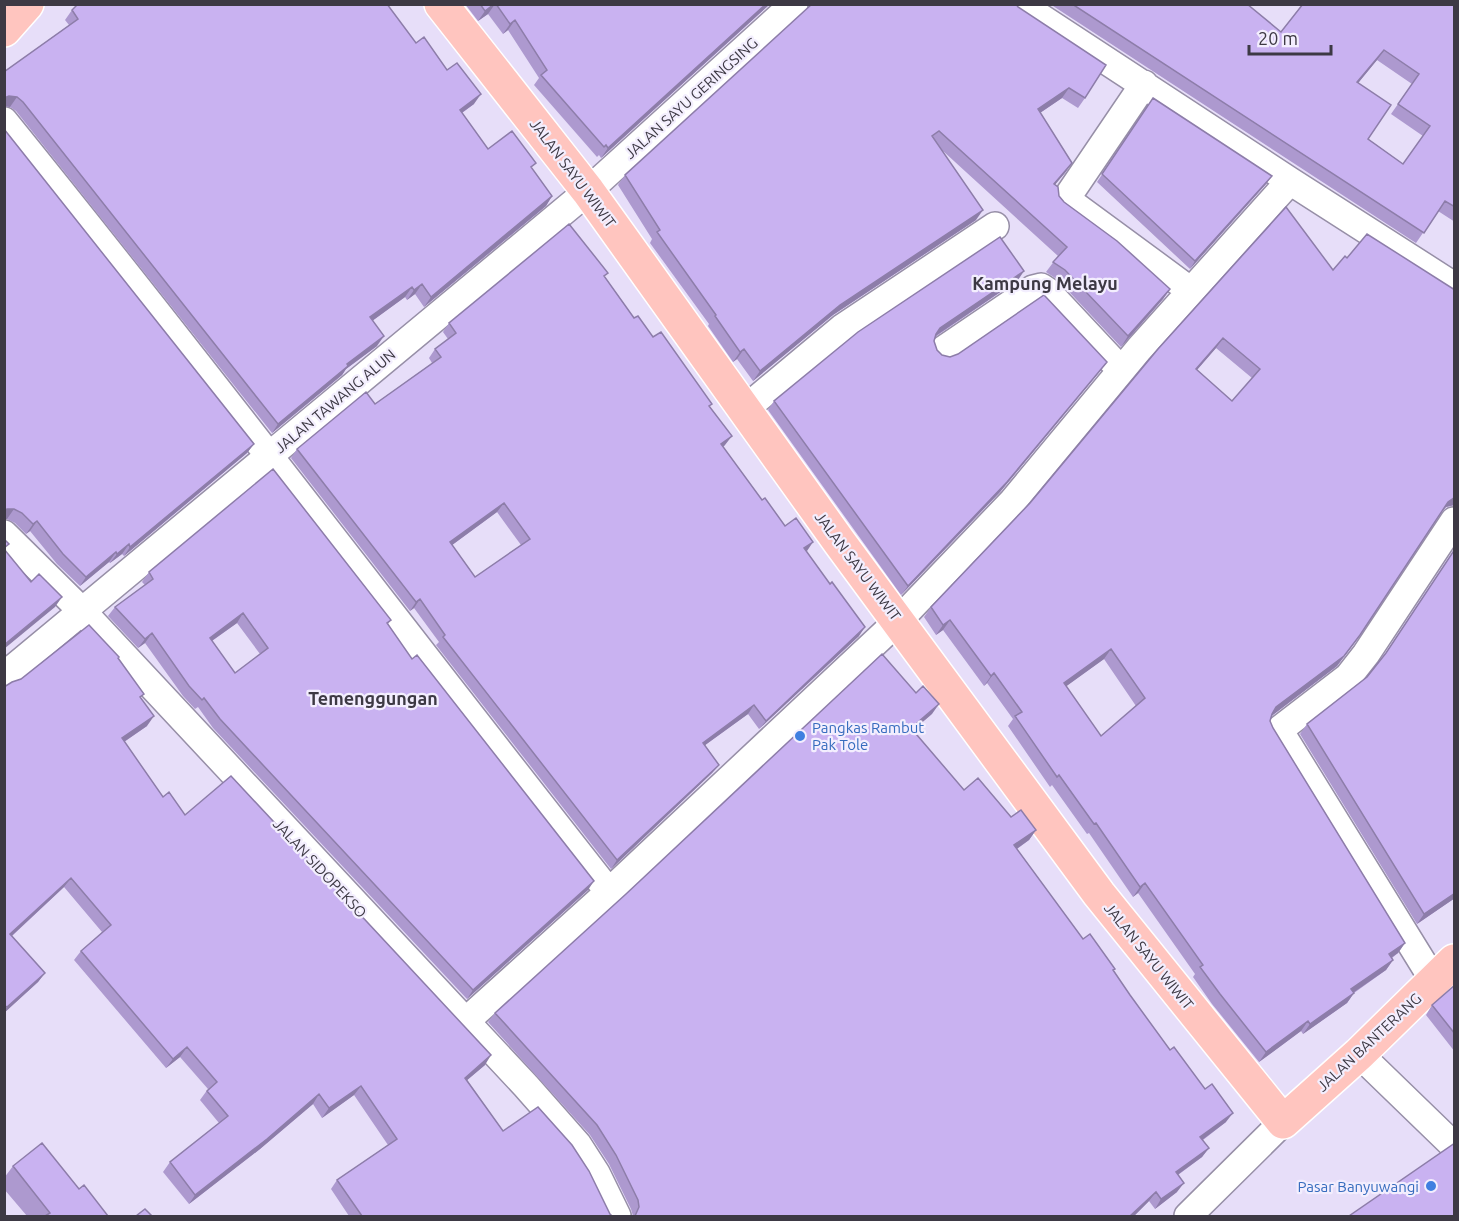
<svg xmlns="http://www.w3.org/2000/svg" width="1459" height="1221" font-family="Ubuntu,sans-serif">
<style>
.lines{fill:none;stroke-linecap:round;stroke-linejoin:round}
.minor-casing{stroke:#978fa7;stroke-width:30}
.major-casing{stroke:#fff;stroke-width:36}
.minor{stroke:#fff;stroke-width:27}
.major{stroke:#ffc5bf;stroke-width:33}
.wall{fill:#ad99cf;fill-rule:evenodd}
.shaded-wall{fill:#8d7da9}
.building{fill:#c9b2f1;stroke:#8d7da9;stroke-width:1.5;fill-rule:evenodd}
.shop-dot{fill:#3f7fe0;stroke:#f3eefe;stroke-width:2}
.labels{text-anchor:middle;dominant-baseline:central;stroke-width:4.5;stroke-linejoin:round;paint-order:stroke}
.street-label{font-size:15px;fill:#3d3944;stroke:#f3eefe}
.shop-label{font-size:15px;fill:#366cbe;stroke:#f3eefe;text-anchor:start}
.quarter-label{font-size:18px;font-weight:bold;fill:#3d3944;stroke:#f3eefe}
</style>
<rect width="100%" height="100%" fill="#e7def9"/>
<g class="lines">
<g class="minor-casing">
<path id="minor" d="M1020 4 1290 181 1454 286
M1144 84 1066 199 1191 291
M4 121C210 375 407 636 609 892
M943 350 1033 289 1041 287 1047 291 1121 370
M745 409 842 328 995 226
M4 534 82 611 526 1086 578 1145 596 1173 617 1216
M4 676 588 191 794 4
M1434 981 1279 730 1348 677 1366 654 1454 521
M466 1021 609 892 898 621 1012 502 1139 349 1290 181
M1359 1054 1454 1146
M1188 1216 1283 1122"/>
</g>
<g class="major-casing">
<path id="major" d="M441 4 588 191 840 543 1099 894 1283 1122 1359 1054 1454 961
M4 30 27 4"/>
</g>
<use href="#minor" class="minor"/>
<use href="#major" class="major"/>
</g>
<path class="wall" d="M465 4H770L601 158 599 155 597 157 534 85 539 78 508 30 503 34 488 14 478 21Z
M809 4H1016L1085 98 1078 108 1062 98 1040 113 1072 163 1055 184 1059 196 1064 202 1170 289 1163 299 1121 347 1058 280 1046 272 1058 256 943 151 976 220 833 315 753 381 737 359 733 362 708 326 709 324 650 243 652 239 618 185 625 175 809 8Z
M1050 4H1247L1281 32 1301 6 1299 4H1455V222L1438 211 1416 243ZM1377 60 1412 84 1391 114 1423 136 1403 164 1368 139 1358 83Z
M72 10 416 43 447 70 474 104 462 113 488 149 532 169 552 196 546 206 424 307 415 294 407 300 405 297 373 320 377 346 346 369 342 375 272 433 16 111 10 107 4 106V72L69 25 65 20Z
M1153 98 1266 184 1190 269 1097 182Z
M4 129 254 444 247 453 124 556 122 554 110 563 109 562 80 586 57 564 30 531 26 534 15 523 7 519Z
M1347 258 1453 289 1455 505 1446 507 1442 511 1353 645 1337 666 1271 716 1270 721 1273 728 1405 943 1398 953 1392 958 1393 960 1386 970 1354 993 1347 1003 1303 1034 1301 1031 1259 1062 1212 1004 1193 977 1195 974 1138 893 1133 897 1089 833 1087 834 1052 785 1050 787 1008 726 1013 719 987 683 984 686 943 630 936 635 924 617 931 607 1030 503 1158 349 1333 270ZM1216 348 1252 378 1232 401 1197 370ZM1104 659 1136 706 1101 736 1066 686Z
M605 277 634 318 653 337 710 406 725 445 723 447 762 500 785 526 806 551 859 636 759 729 748 714 705 745 719 765 712 773 611 869 436 645 439 642 414 608 410 611 291 458 297 449 375 404 432 363 429 358 435 349 448 339 443 332 449 323ZM497 512 521 545 475 577 452 545Z
M1018 280 935 337 934 341 937 350 942 355 950 357 1107 362 1100 371 1000 492 901 595 768 410 774 401Z
M1455 549V898L1417 924 1300 734 1307 724 1367 677 1384 656Z
M149 572 391 620 388 624 412 659 588 890 467 999 213 728 198 707 195 709 183 696 145 643 138 648 108 616 115 607 145 585 142 582ZM237 623 260 654 235 673 212 641Z
M118 658 141 698 147 726 124 742 163 797 485 1065 467 1080 503 1131 612 1216H349L331 1189 337 1180 388 1145 354 1095 322 1118 313 1104 260 1149 189 1204 163 1172 170 1162 219 1123 200 1100 208 1089 180 1057 166 1068 74 960 81 951 102 932 64 887 12 936 45 973 38 982 4 1013V687Z
M932 714 912 730 964 790 1036 830 1029 840 1017 849 1083 939 1114 971 1130 995 1170 1050 1226 1122 1203 1140 1209 1148 1202 1157 1178 1175 1177 1192 1155 1209 1149 1201 1134 1216H633L631 1209 609 1164 590 1135 488 1022 495 1013Z
M1455 985V1052L1426 1015 1432 1005Z
M13 1166 79 1189 108 1216H27L4 1189V1178Z"/>
<path class="shaded-wall" d="M495 4 488 14 478 21 485 11Z
M766 4H770L601 158 608 148Z
M515 20 508 30 503 34 510 24Z
M1384 50 1377 60 1350 93 1357 82Z
M1069 88 1062 98 1031 119 1038 109Z
M481 94 474 104 453 119 460 110Z
M9 96 17 97 10 107 4 106V98Z
M1072 163 1065 173 1047 194 1054 184Z
M1272 176 1266 184 1190 269 1195 261Z
M552 196 546 206 424 307 431 297Z
M983 210 976 220 833 315 753 381 760 371 840 305Z
M1024 271 1018 280 934 337 929 343 940 328Z
M422 284 415 294 407 300 414 290Z
M412 287 405 297 364 327 370 317Z
M1170 289 1163 299 1121 347 1128 336Z
M384 336 377 346 346 369 342 375 272 433 278 424 347 364Z
M1223 338 1216 348 1189 379 1196 369Z
M744 349 737 359 733 362 740 352Z
M1107 362 1100 371 1000 492 901 595 908 586Z
M732 436 725 445 715 453 721 444Z
M254 444 247 453 124 556 130 547Z
M1455 497 1454 505 1446 507 1441 512 1448 502Z
M504 503 497 512 444 551 450 542Z
M7 509H14L7 519H4V511Z
M37 521 30 531 26 534 33 524Z
M813 542 807 551 798 557 804 548Z
M129 544 122 554 110 563 117 554Z
M116 552 109 562 80 586 86 577Z
M62 597 55 607 4 649V645Z
M420 599 414 608 410 611 416 602Z
M243 613 237 623 203 647 210 638Z
M950 620 943 630 936 635 943 625Z
M865 627 859 636 759 729 766 721Z
M152 633 145 643 138 648 145 639Z
M1360 635 1337 666 1269 718 1276 707Z
M1111 649 1104 659 1057 693 1064 683Z
M994 673 987 683 984 686 991 676Z
M939 704 932 714 904 738 911 728Z
M754 705 748 714 697 751 703 743Z
M154 716 147 726 115 748 122 738Z
M719 765 712 773 611 869 617 860Z
M1036 830 1029 840 1008 855 1014 845Z
M71 878 64 887 4 943 10 934Z
M594 881 588 890 467 999 473 990Z
M1145 883 1138 893 1133 897 1140 887Z
M1455 893V898L1417 924 1424 914Z
M1405 943 1398 953 1382 964 1389 954Z
M1393 960 1386 970 1344 999 1351 989Z
M45 973 38 982 4 1013V1011L7 1007Z
M1354 993 1347 1003 1303 1034 1310 1024Z
M1308 1021 1301 1031 1259 1062 1266 1052Z
M187 1047 180 1057 166 1068 173 1059Z
M491 1055 485 1065 459 1087 465 1078Z
M361 1086 354 1095 322 1118 329 1108Z
M319 1094 313 1104 260 1149 189 1204 195 1195Z
M1233 1113 1226 1122 1194 1146 1200 1137Z
M1209 1148 1202 1157 1169 1181 1176 1172Z
M1184 1183 1177 1192 1155 1209 1161 1199Z
M1156 1192 1149 1201 1134 1216H1130Z"/>
<path class="building" d="M78 4H387L416 43 424 37 447 70 457 63 481 94 460 110 488 149 512 131 536 163 531 167 552 196 431 297 422 284 414 290 412 287 370 317 384 336 347 364 348 366 278 424 23 102 17 97 9 96 4 98V72L78 19 72 10Z
M480 4H494L485 11Z
M496 4H766L608 148 606 145 604 147 541 75 547 70 515 20 510 24Z
M812 4H1016L1018 7 1106 65 1085 98 1069 88 1038 109 1072 163 1054 184 1058 187 1059 196 1064 202 1117 241 1170 289 1128 336 1065 270 1053 262 1067 247 939 131 932 136 983 210 840 305 760 371 744 349 740 352 715 316 716 315 657 232 660 230 625 175Z
M1072 4H1247L1281 32 1303 4H1455V207L1445 201 1424 233ZM1384 50 1419 74 1398 104 1430 126 1403 164 1368 139 1391 105 1357 82Z
M1153 98 1272 176 1195 261 1102 174Z
M4 129 254 444 130 547 129 544 117 554 116 552 86 577 63 554 37 521 33 524 22 513 14 509H7L4 511Z
M1286 207 1333 270 1345 256 1347 258 1367 234 1455 290V497L1448 502 1360 635 1344 656 1276 707 1272 714 1270 721 1273 728 1405 943 1389 954 1393 960 1351 989 1354 993 1310 1024 1308 1021 1266 1052 1220 994 1200 967 1203 965 1145 883 1140 887 1096 823 1094 824 1059 775 1057 777 1015 716 1022 712 994 673 991 676 950 620 943 625 931 607 1030 503 1158 349ZM1223 338 1260 369 1232 401 1196 369ZM1111 649 1145 698 1101 736 1064 683Z
M569 224 608 273 604 276 634 318 638 316 653 337 661 332 712 404 709 406 732 436 721 444 762 500 765 498 785 526 796 518 813 542 804 548 830 584 832 582 865 627 766 721 754 705 703 743 719 765 617 860 443 637 445 635 420 599 416 602 297 449 366 392 375 404 441 357 435 349 456 333 449 323ZM504 503 530 539 475 577 450 542Z
M1000 237 1024 271 940 328 936 334 934 341 937 350 942 355 950 357 958 354 1044 295 1107 362 1007 482 908 586 774 401 858 332Z
M273 469 391 620 387 623 412 659 417 655 594 881 473 990 220 719 204 698 202 700 189 686 152 633 145 639 115 607 153 579 149 572ZM243 613 268 648 235 673 210 638Z
M4 539 9 544 4 548Z
M4 549 31 582 39 574 62 597 4 645Z
M1455 549V893L1424 914 1307 724 1367 677 1386 653Z
M89 625 119 657 118 658 144 694 140 697 154 716 122 738 163 797 169 792 185 815 231 776 491 1055 465 1078 503 1131 538 1107 572 1145 589 1171 610 1214 612 1216H362L337 1180 397 1139 361 1086 329 1108 319 1094 267 1139 195 1195 170 1162 228 1116 207 1091 217 1082 187 1047 173 1059 81 951 111 925 71 878 10 934 45 973 7 1007 4 1005V687L12 682 21 679Z
M882 654 916 693 923 686 939 704 911 728 964 790 978 778 1011 817 1021 810 1036 830 1014 845 1083 939 1090 934 1115 969 1113 970 1130 995 1170 1050 1174 1047 1205 1089 1212 1084 1233 1113 1200 1137 1209 1148 1176 1172 1184 1183 1161 1199 1156 1192 1130 1216H635L639 1207 638 1200 616 1155 597 1125 495 1013 626 894Z
M1455 985V1034L1432 1005Z
M42 1143 79 1189 84 1185 108 1216H45L50 1213 13 1166Z
M1455 1143V1216H1349Z
M145 1209 152 1216H136Z"/>
<g class="shop-dot">
<circle cx="800" cy="736" r="6"/>
<circle cx="1431" cy="1186" r="6"/>
</g>
<g class="labels">
<g class="street-label">
<text transform="translate(691 98) rotate(-42)">JALAN SAYU GERINGSING</text>
<text transform="translate(573 173) rotate(53)">JALAN SAYU WIWIT</text>
<text transform="translate(335 401) rotate(-40)">JALAN TAWANG ALUN</text>
<text transform="translate(858 566) rotate(53)">JALAN SAYU WIWIT</text>
<text transform="translate(320 868) rotate(47)">JALAN SIDOPEKSO</text>
<text transform="translate(1149 956) rotate(51)">JALAN SAYU WIWIT</text>
<text transform="translate(1369 1042) rotate(-43)">JALAN BANTERANG</text>
</g>
<g class="shop-label">
<text x="812" y="727">Pangkas Rambut<tspan x="812" dy="17">Pak Tole</tspan></text>
<text x="1419" y="1186" text-anchor="end">Pasar Banyuwangi</text>
</g>
<g class="quarter-label">
<text x="1045" y="283">Kampung Melayu</text>
<text x="373" y="698">Temenggungan</text>
</g>
</g>
<rect width="1459" height="1221" fill="none" stroke="#3d3944" stroke-width="12"/>
<path d="M1249 45v9h82v-9" fill="none" stroke="#3d3944" stroke-width="3"/>
<text x="1258" y="45" font-size="18" fill="#3d3944" stroke="#f3eefe" stroke-width="4.5" paint-order="stroke">20 m</text>
</svg>
